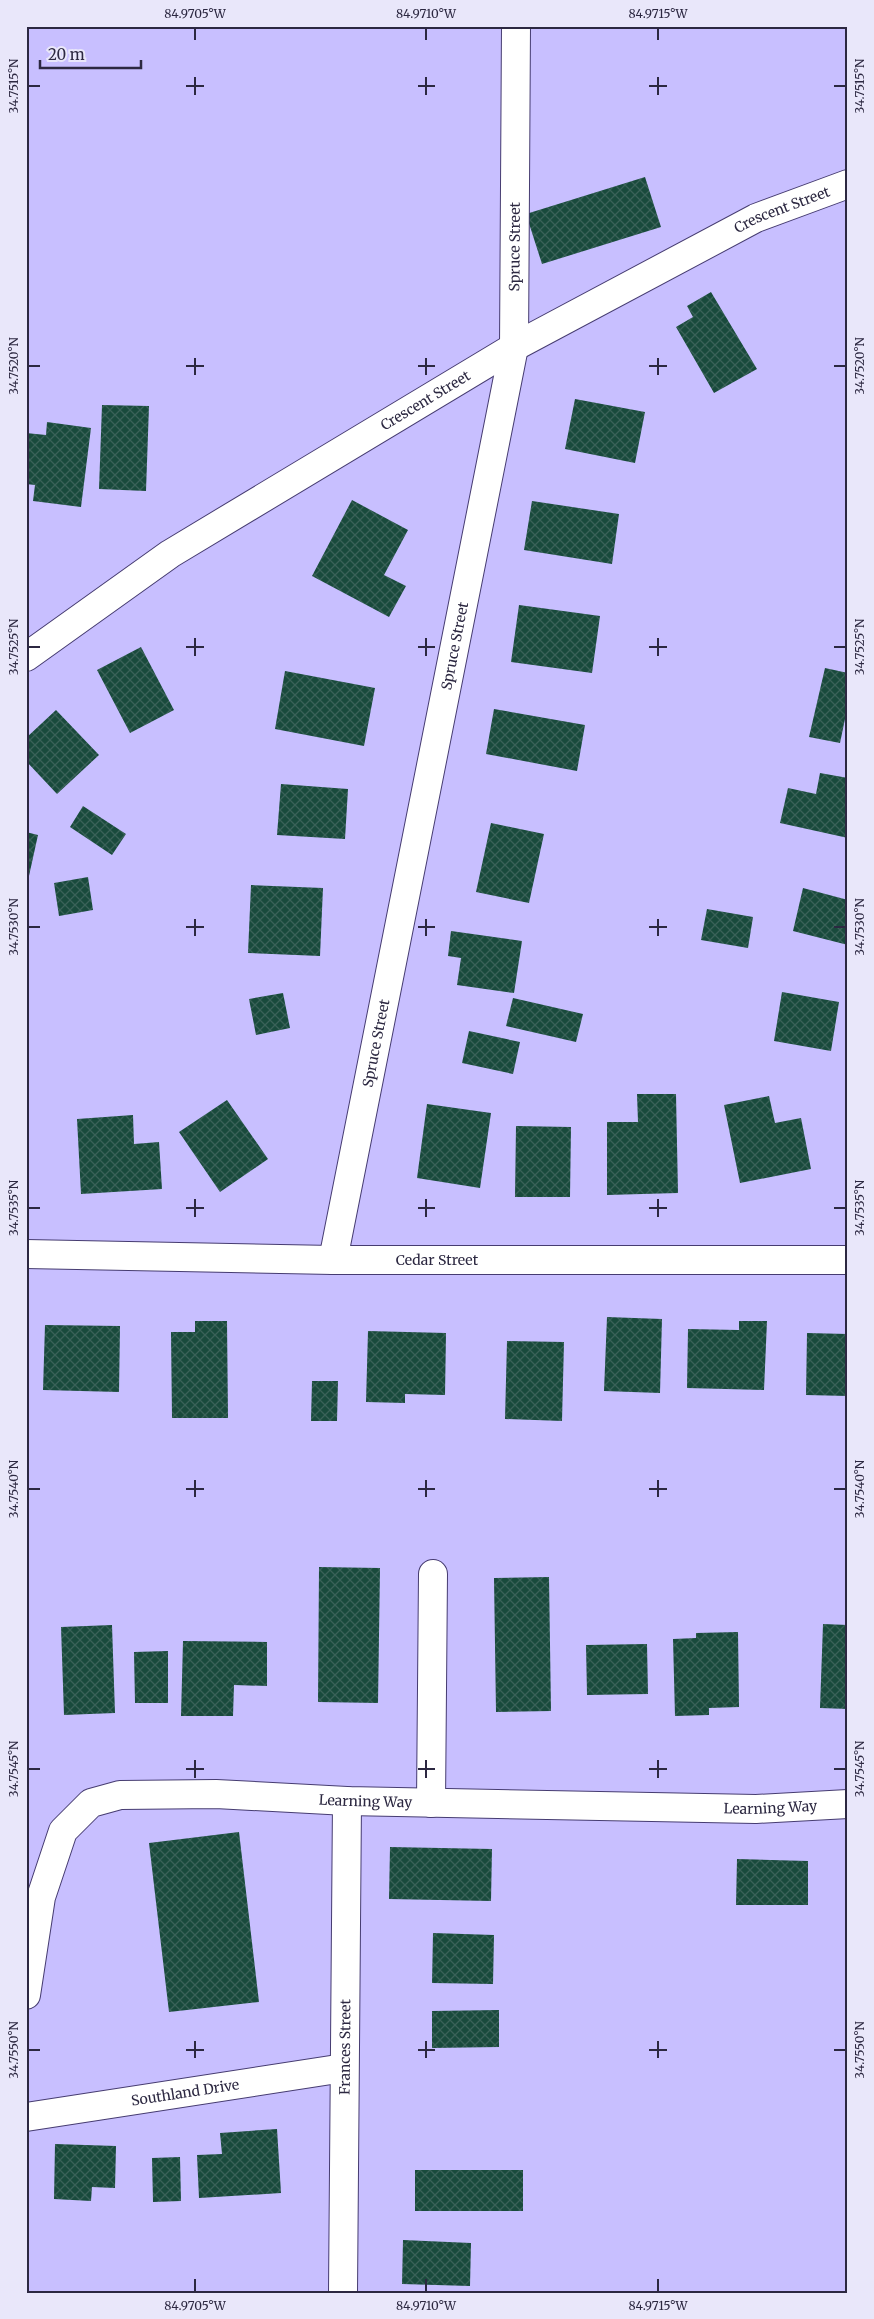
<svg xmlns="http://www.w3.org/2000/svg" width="874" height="2319" font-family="Merriweather,serif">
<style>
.building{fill:url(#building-cross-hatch)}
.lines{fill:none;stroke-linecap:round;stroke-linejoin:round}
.minor-casing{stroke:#463c71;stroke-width:30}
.minor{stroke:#fff;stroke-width:28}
.ticks{fill:none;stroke:#2c2841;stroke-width:2}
.labels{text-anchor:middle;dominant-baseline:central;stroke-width:5;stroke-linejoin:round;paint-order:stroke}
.street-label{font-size:14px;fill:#2c2841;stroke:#e9e7fa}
.neatline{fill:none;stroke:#2c2841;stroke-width:2}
.ticks-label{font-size:12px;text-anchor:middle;fill:#2c2841}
</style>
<defs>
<pattern id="building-cross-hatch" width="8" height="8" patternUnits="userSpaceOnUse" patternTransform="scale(1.25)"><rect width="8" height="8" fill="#194a3c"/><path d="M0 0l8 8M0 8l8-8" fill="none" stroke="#3a6158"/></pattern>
</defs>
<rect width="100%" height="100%" fill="#c8bfff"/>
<path class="building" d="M645 177 661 227 542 264 526 214Z
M711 292 757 369 714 393 676 327 693 317 687 306Z
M575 399 645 412 635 463 565 449Z
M102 405 149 406 146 491 99 489Z
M47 422 91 428 81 507 33 501 35 485 26 484V433L46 435Z
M352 500 408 530 384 575 406 586 389 617 312 576Z
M532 501 619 514 612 564 524 550Z
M519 605 600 616 592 673 511 662Z
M141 647 174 710 130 733 97 670Z
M825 668 848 673V719H845L840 743 809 737Z
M285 671 375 688 364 746 275 729Z
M494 709 585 725 577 771 486 754Z
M56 710 99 755 57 794 26 761V738Z
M820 773 848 778V838L780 823 788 788 816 794Z
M281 784 348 789 345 839 277 835Z
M83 806 126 834 112 855 70 827Z
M491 823 544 834 529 903 476 892Z
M26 832 38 835 27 885H26Z
M88 877 93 910 59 916 54 883Z
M251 885 323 888 320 956 248 953Z
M803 888 848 900V945L793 931Z
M707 909 753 917 748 948 701 940Z
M451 931 522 941 514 993 457 985 461 958 448 956Z
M782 992 839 1002 831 1051 774 1041Z
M283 993 290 1028 256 1035 249 999Z
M513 998 583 1014 576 1042 506 1026Z
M469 1031 520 1042 513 1074 462 1063Z
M637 1094H676L678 1193 607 1195V1122H638Z
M769 1096 775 1123 801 1118 811 1169 740 1183 724 1105Z
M227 1100 268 1159 220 1192 179 1132Z
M427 1104 491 1113 480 1188 417 1178Z
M133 1115 134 1144 159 1142 162 1189 81 1194 77 1119Z
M516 1126 571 1127 570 1197H515Z
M607 1317 662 1319 660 1393 604 1391Z
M195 1321H227L228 1418H172L171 1332H195Z
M739 1321H767L764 1390 687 1388 688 1329 739 1330Z
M45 1325 120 1326 119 1392 43 1390Z
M368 1331 446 1333 445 1395 405 1394V1403L366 1402Z
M807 1333 848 1334V1396L806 1395Z
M507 1341 564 1342 562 1421 505 1419Z
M312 1381H338L337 1421H311Z
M319 1567 380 1568 378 1703 318 1702Z
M549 1577 551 1711 496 1712 494 1578Z
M823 1624 848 1625V1709L820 1708Z
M112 1625 115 1713 64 1715 61 1627Z
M738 1632 739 1707 709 1708V1715L675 1716 673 1639 696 1638V1633Z
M183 1641 267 1642V1686L234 1685 233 1716H181Z
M647 1644 648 1694 587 1695 586 1645Z
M168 1651V1703H135L134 1652Z
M239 1832 259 2002 169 2012 149 1843Z
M390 1847 492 1849 491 1901 389 1899Z
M737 1859 808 1861V1905H736Z
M433 1933 494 1935 493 1984 432 1983Z
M499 2010V2047L432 2048V2011Z
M277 2129 281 2193 199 2198 197 2155 222 2154 220 2133Z
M55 2144 116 2146 115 2188 92 2187 91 2201 54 2199Z
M180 2157 181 2201 153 2202 152 2158Z
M415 2170H523V2211H415Z
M403 2240 471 2243 470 2286 402 2284Z"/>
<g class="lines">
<g class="minor-casing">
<g id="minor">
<path id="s1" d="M26 657 170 554 514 347 756 218 848 184"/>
<path id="s2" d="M26 1254 333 1260H848"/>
<path id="s3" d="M333 1260 514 347 516 26"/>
<path d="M431 1803 433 1574"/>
<path id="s4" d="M26 1995 41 1897 63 1831 91 1803 120 1795 216 1794 347 1801 756 1809 848 1804"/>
<path id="s5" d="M26 2117 344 2068"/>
<path id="s6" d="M343 2293 347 1801"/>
</g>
</g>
<use href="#minor" class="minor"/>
</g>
<path class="ticks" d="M195 28V40M426 28V40M658 28V40M195 77V95M426 77V95M658 77V95M28 86H40M186 86H204M418 86H435M649 86H667M834 86H846M195 358V375M426 358V375M658 358V375M28 366H40M186 366H204M418 366H435M649 366H667M834 366H846M195 638V656M426 638V656M658 638V656M28 647H40M186 647H204M418 647H435M649 647H667M834 647H846M195 919V936M426 919V936M658 919V936M28 927H40M186 927H204M418 927H435M649 927H667M834 927H846M195 1199V1217M426 1199V1217M658 1199V1217M28 1208H40M186 1208H204M418 1208H435M649 1208H667M834 1208H846M195 1480V1497M426 1480V1497M658 1480V1497M28 1489H40M186 1489H204M418 1489H435M649 1489H667M834 1489H846M195 1760V1778M426 1760V1778M658 1760V1778M28 1769H40M186 1769H204M418 1769H435M649 1769H667M834 1769H846M195 2041V2058M426 2041V2058M658 2041V2058M28 2050H40M186 2050H204M418 2050H435M649 2050H667M834 2050H846M195 2279V2292M426 2279V2292M658 2279V2292"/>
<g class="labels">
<g class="street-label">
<text stroke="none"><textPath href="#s1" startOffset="880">Crescent Street</textPath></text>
<text stroke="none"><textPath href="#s3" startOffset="1031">Spruce Street</textPath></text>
<text stroke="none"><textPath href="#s1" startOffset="475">Crescent Street</textPath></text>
<text stroke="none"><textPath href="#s3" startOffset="626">Spruce Street</textPath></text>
<text stroke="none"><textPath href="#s3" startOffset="221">Spruce Street</textPath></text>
<text stroke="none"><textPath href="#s2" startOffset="411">Cedar Street</textPath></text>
<text stroke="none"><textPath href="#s4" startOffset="484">Learning Way</textPath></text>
<text stroke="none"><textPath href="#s4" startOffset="889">Learning Way</textPath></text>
<text stroke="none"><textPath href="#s6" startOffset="246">Frances Street</textPath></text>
<text stroke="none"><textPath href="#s5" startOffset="161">Southland Drive</textPath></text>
</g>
</g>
<rect width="874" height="2319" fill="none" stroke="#e9e7fa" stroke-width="55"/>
<path d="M40 60v8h101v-8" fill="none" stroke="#2c2841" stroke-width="2.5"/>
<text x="48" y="60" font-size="15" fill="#2c2841" stroke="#e9e7fa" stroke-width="4" paint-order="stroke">20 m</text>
<rect x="28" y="28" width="818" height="2264" class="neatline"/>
<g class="ticks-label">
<text x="195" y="18">84.9705°W</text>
<text x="426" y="18">84.9710°W</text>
<text x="658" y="18">84.9715°W</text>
<text transform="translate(860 86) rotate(-90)" y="4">34.7515°N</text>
<text transform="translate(14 86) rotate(-90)" y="4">34.7515°N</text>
<text transform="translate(860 366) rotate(-90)" y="4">34.7520°N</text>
<text transform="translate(14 366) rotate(-90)" y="4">34.7520°N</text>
<text transform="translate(14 647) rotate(-90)" y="4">34.7525°N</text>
<text transform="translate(860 647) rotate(-90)" y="4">34.7525°N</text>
<text transform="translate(14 927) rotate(-90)" y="4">34.7530°N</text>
<text transform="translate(860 927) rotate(-90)" y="4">34.7530°N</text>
<text transform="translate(14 1208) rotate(-90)" y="4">34.7535°N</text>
<text transform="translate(860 1208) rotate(-90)" y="4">34.7535°N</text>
<text transform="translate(860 1489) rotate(-90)" y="4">34.7540°N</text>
<text transform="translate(14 1489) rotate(-90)" y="4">34.7540°N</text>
<text transform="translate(14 1769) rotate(-90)" y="4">34.7545°N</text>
<text transform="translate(860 1769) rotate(-90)" y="4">34.7545°N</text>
<text transform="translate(860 2050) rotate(-90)" y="4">34.7550°N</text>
<text transform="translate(14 2050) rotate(-90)" y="4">34.7550°N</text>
<text x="195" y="2310">84.9705°W</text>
<text x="426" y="2310">84.9710°W</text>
<text x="658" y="2310">84.9715°W</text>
</g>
</svg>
